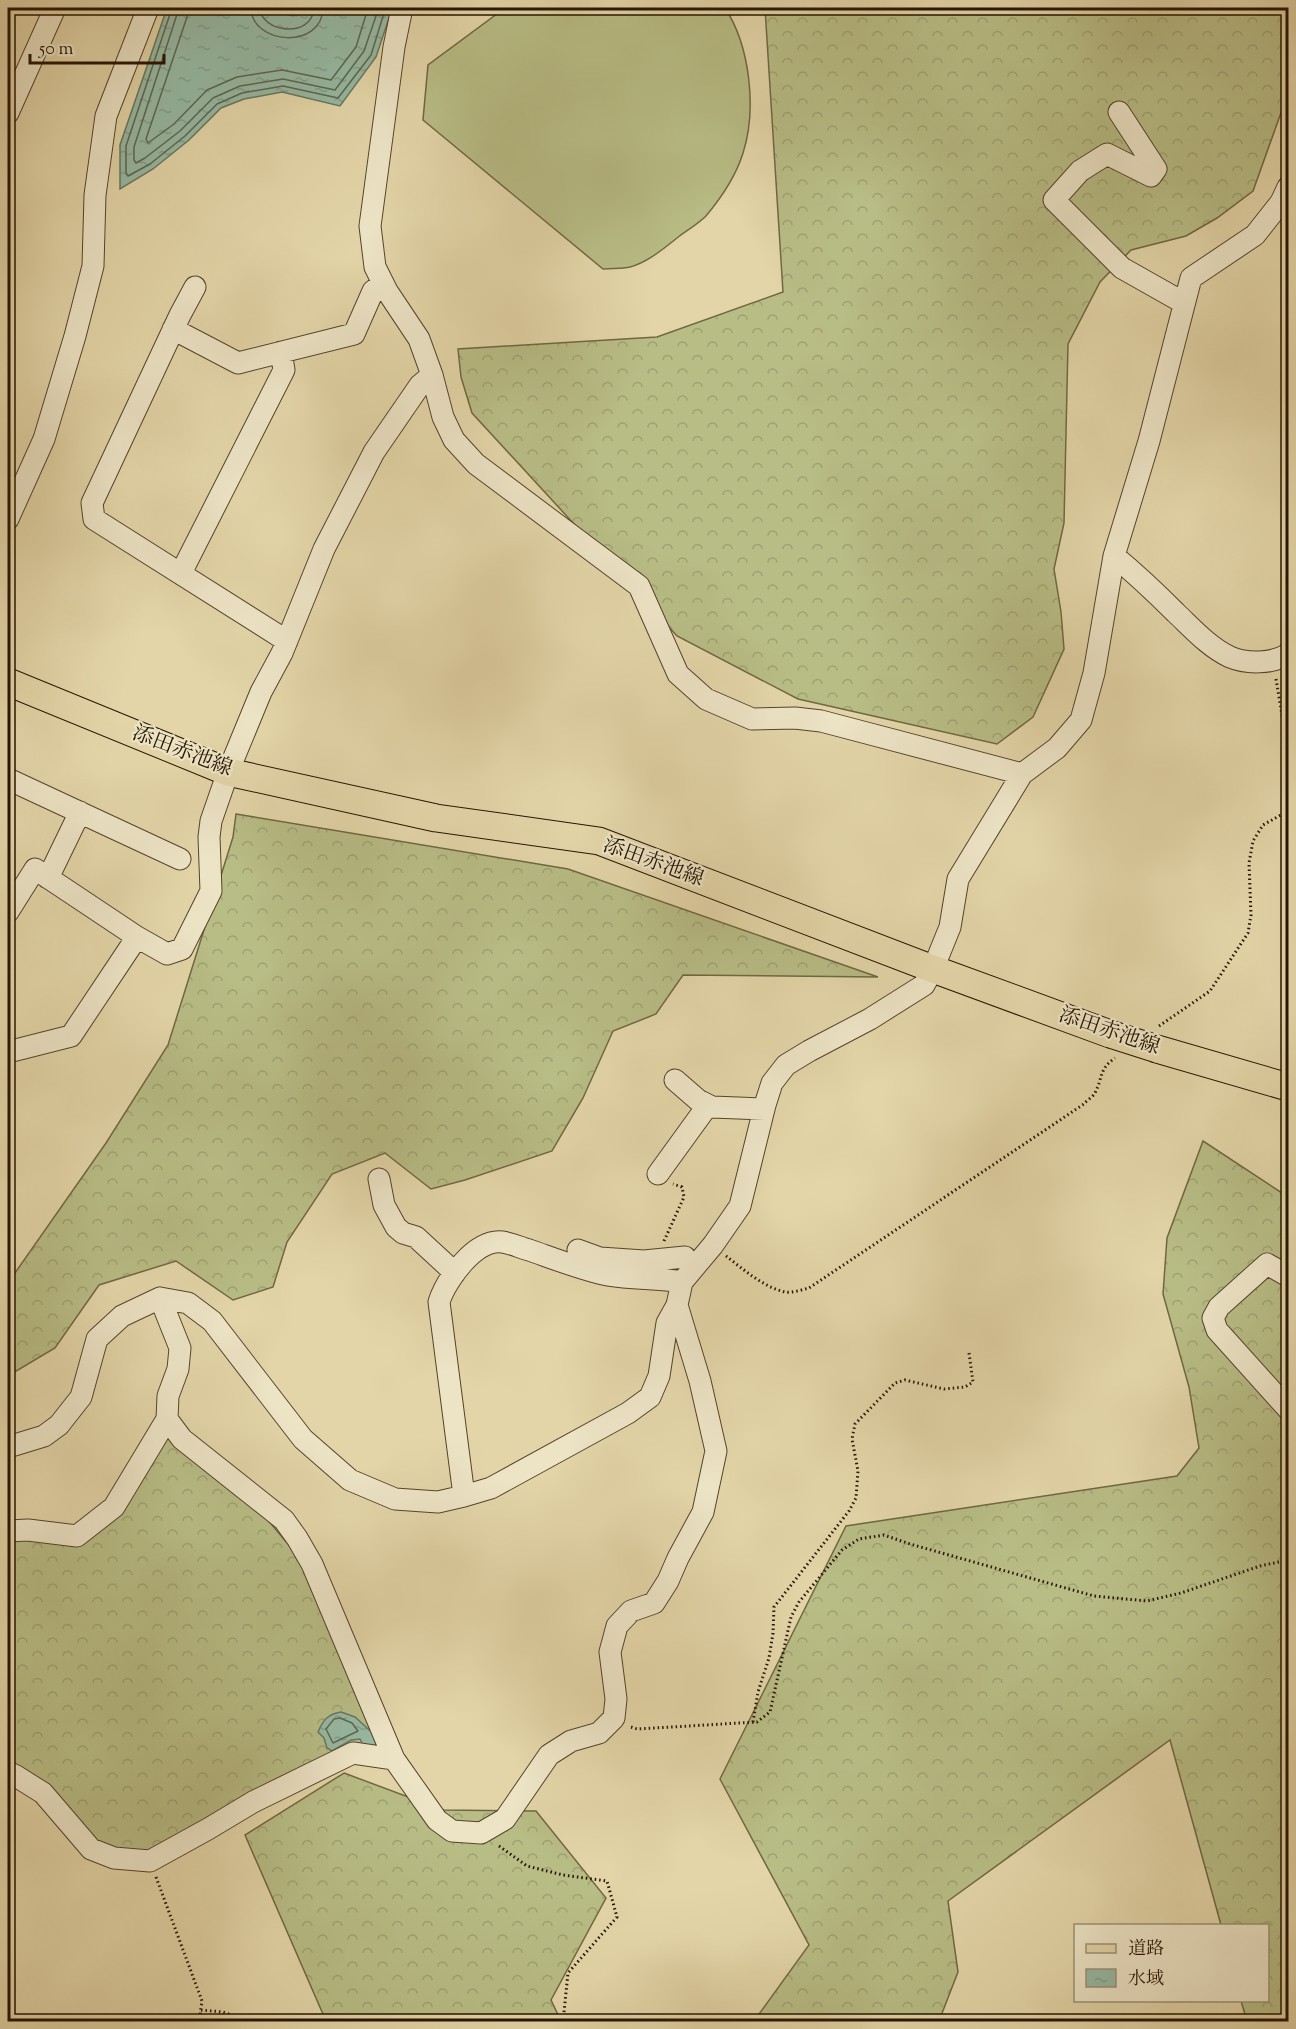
<svg xmlns="http://www.w3.org/2000/svg" width="1296" height="2029" font-family="'Sorts Mill Goudy','Noto Serif JP',serif">
<style>
.grass{fill:#b8bc85;stroke:#6f6842;stroke-width:1.5}
.forest{fill:url(#forest-crowns);stroke:#6f6842;stroke-width:1.5}
.water{fill:url(#water-ripples);stroke:#697762;stroke-width:1.5}
.lines{fill:none;stroke-linecap:round;stroke-linejoin:round}
.shore{stroke:#5e6652;stroke-width:1.5}
.minor-casing{stroke:#55442a;stroke-width:23}
.major-casing{stroke:#261400;stroke-width:29}
.path{stroke:#261400;stroke-width:3;stroke-dasharray:1.5 3;stroke-linecap:butt}
.minor{stroke:#ede4c6;stroke-width:21}
.major{stroke:#e3d5a8;stroke-width:27}
.major-bridge-casing{stroke:#261400;stroke-width:29;stroke-linecap:butt}
.major-bridge{stroke:#e3d5a8;stroke-width:27}
.labels{text-anchor:middle;dominant-baseline:central;stroke-width:4.5;stroke-linejoin:round;paint-order:stroke}
.street-label{font-size:21px;fill:#261400;stroke:#ede4c6}
</style>
<defs>
<pattern id="forest-crowns" width="20" height="18" patternUnits="userSpaceOnUse" patternTransform="scale(1.5)"><rect width="20" height="18" fill="#b8bc85"/><path d="M2 6a3 3 0 1 1 6 0M12 15a3 3 0 1 1 6 0" fill="none" stroke="#9ea171"/></pattern>
<pattern id="water-ripples" width="26" height="14" patternUnits="userSpaceOnUse" patternTransform="scale(1.5)"><rect width="26" height="14" fill="#96b9a3"/><path d="M2 4q2-2 4 0t4 0M15 11q2-2 4 0t4 0" fill="none" stroke="#819e8b"/></pattern>
</defs>
<rect width="100%" height="100%" fill="#e3d5a8"/>
<filter id="stains"><feTurbulence type="fractalNoise" baseFrequency=".00333" numOctaves="4"/><feColorMatrix values="0 0 0 0 .2 0 0 0 0 .09 0 0 0 0 .02 0 0 0 .5 -.17"/></filter>
<radialGradient id="worn" r=".72"><stop offset=".6" stop-color="#630" stop-opacity="0"/><stop offset="1" stop-color="#630" stop-opacity=".3"/></radialGradient>
<path class="grass" d="M505 8H725C750 46 757 109 743 153 736 176 721 198 706 216 698 224 686 231 677 238 663 249 648 262 630 267 622 269 612 268 603 269L423 120 428 65Z"/>
<path class="forest" d="M765 8H1288V93L1253 191 1217 218 1186 236 1131 250 1100 282 1068 344 1064 523 1054 569 1061 612 1064 649 1033 717 997 744 798 699 677 636 472 413 461 377 458 349 657 337 783 292Z
M236 814 568 869 878 977 683 975 656 1014 613 1031 583 1098 552 1151 465 1180 431 1189 385 1153 332 1174 287 1242 273 1287 233 1300 176 1261 99 1285 55 1348 8 1376V1283L106 1143 168 1045 233 837Z
M1203 1141 1288 1197V2021H1247L1241 2001 1268 2000V1926L1221 1925 1170 1740 948 1901 958 1972 939 2021H754L809 1945 720 1779 846 1526 1177 1476 1199 1448 1189 1387 1163 1294 1167 1238Z
M167 1436 257 1507 303 1562 386 1747 353 1753 150 1861 114 1858 8 1772V1531L78 1536Z
M344 1773 443 1810 536 1811 606 1898 551 2000 561 2021H326L245 1835Z"/>
<path class="water" d="M167 8H265L293 16 304 8H389L391 12 376 57 340 106 282 92 244 99 221 108 189 140 153 169 120 189V145Z
M341 1712 355 1717 380 1740 382 1746 364 1747 360 1739 351 1740 332 1751 327 1748 324 1738 318 1732C323 1720 328 1714 341 1712Z"/>
<g class="lines">
<path class="shore" d="M172 8 126 146V173L128 176 150 164 185 136 217 104 242 93 283 86 338 98 371 55 384 13V8
M179 8 134 147V160L136 163 145 158 180 131 213 98 240 86 283 79 335 90 364 51 377 13V8
M189 8 187 17 146 139 148 143 174 124 207 90 237 77 282 70 331 80 356 47 368 8
M251 8C252 45 322 50 323 8
M260 8C261 33 312 39 314 8
M340 1718 352 1723 358 1731 333 1743 326 1729 334 1719Z"/>
<g class="minor-casing">
<path id="minor" d="M402 8 394 47 370 226 375 267 387 291 419 339 432 375 443 417 454 440 476 464 639 586 678 674 706 699 752 719 795 718 821 721 1022 774
M1119 112 1156 169 1151 176 1107 154 1080 171 1054 200 1122 268 1184 303
M8 113 55 8
M195 287 180 315 92 503 94 519 287 641
M173 329 238 363 354 334 373 291 383 283
M8 519 44 439 75 336 93 266 95 195 106 116 148 8
M1114 556C1136 574 1156 593 1176 613 1193 629 1209 647 1230 657 1246 664 1273 664 1288 654
M181 573 284 370 281 352
M8 779 180 859
M48 878 80 812
M8 912 35 869 137 937 167 954 182 949 211 891 209 837 211 821 228 772 261 692 282 653 324 549 374 452 420 385 432 375
M8 1052 71 1036 137 937
M675 1080 698 1100 712 1107 764 1109
M658 1174 708 1105
M379 1179 384 1205 396 1227 403 1233 416 1237 455 1273
M578 1250 600 1258 644 1261 685 1257
M1288 1276 1267 1264 1219 1307 1213 1318 1217 1330 1288 1409
M167 1419 182 1439 284 1520 297 1538 312 1564 394 1759
M8 1447 44 1436 59 1425 81 1397 97 1339 122 1316 160 1298 188 1303 212 1321 303 1439 350 1480 395 1499 438 1502 464 1496 491 1488 628 1413 650 1397 659 1376 667 1323 677 1305 682 1282 713 1245 740 1206 765 1105 772 1083 786 1065 809 1051 870 1019 924 985 933 969 950 927 958 879 1022 774 1057 748 1081 720 1094 673 1114 556 1149 441 1191 278 1255 235 1281 202 1288 187
M464 1496 439 1302C446 1280 475 1239 502 1242 511 1243 521 1248 529 1250 552 1258 575 1267 599 1273 626 1280 654 1277 682 1282
M8 1531 28 1530 77 1536 114 1507 167 1419 168 1396 178 1369 180 1348 160 1298
M8 1772 16 1776 43 1793 91 1849 114 1858 150 1861 208 1829 253 1802 353 1753 394 1759 437 1820 452 1831 481 1833 505 1819 549 1755 571 1741 599 1733 614 1718 616 1699 610 1652 617 1626 631 1611 654 1603 668 1581 678 1558 703 1512 716 1451 700 1381 677 1305"/>
</g>
<g class="major-casing">
<path id="major" d="M8 682 228 772 436 818 599 841 933 969 1110 1034
M1157 1049 1288 1087"/>
</g>
<path class="path" d="M1276 679 1288 751
M1159 1026 1210 991 1248 933 1251 915 1249 863 1253 841 1263 825 1288 811
M664 1241 684 1197 682 1187 673 1184
M726 1256C743 1269 763 1287 785 1292 792 1293 801 1290 809 1288L1084 1104C1087 1100 1093 1097 1095 1093 1103 1077 1099 1069 1115 1058
M753 1722 758 1692 769 1658 773 1633 774 1607 849 1511 856 1498 858 1471 852 1439 855 1424 895 1383 905 1380 944 1389 965 1387 973 1382 969 1353
M631 1727 637 1729 757 1722 770 1712 791 1617 799 1602 842 1550 859 1539 884 1535 910 1544 1094 1596 1147 1601 1181 1593 1260 1566 1288 1560
M499 1846 527 1866 563 1875 607 1881 617 1917 568 1973 563 2022
M156 1877 202 2001 199 2022
M201 2010 223 2012 251 2022"/>
<use href="#minor" class="minor"/>
<use href="#major" class="major"/>
<g class="major-bridge-casing">
<path id="major-bridge" d="M1110 1034 1157 1049"/>
</g>
<use href="#major-bridge" class="major-bridge"/>
</g>
<g class="labels">
<g class="street-label">
<text transform="translate(182 752) rotate(21)">添田赤池線</text>
<text transform="translate(653 863) rotate(20)">添田赤池線</text>
<text transform="translate(1109 1032) rotate(19)">添田赤池線</text>
</g>
</g>
<rect width="1296" height="2029" fill="none" stroke="#e3d5a8" stroke-width="30"/>
<rect x="9" y="9" width="1278" height="2011" fill="none" stroke="#261400" stroke-width="3"/>
<rect x="15" y="15" width="1266" height="1999" fill="none" stroke="#261400" stroke-width="1.5"/>
<rect x="1074" y="1924" width="195" height="78" fill="#ede4c6" stroke="#9d9177" stroke-width="1.5"/>
<rect x="1086" y="1944" width="30" height="9" fill="#e3d5a8" stroke="#9d9177" stroke-width="1.5"/>
<text x="1128" y="1954" font-size="18" fill="#261400">道路</text>
<rect x="1086" y="1969" width="30" height="18" fill="url(#water-ripples)" stroke="#9d9177" stroke-width="1.5"/>
<text x="1128" y="1984" font-size="18" fill="#261400">水域</text>
<path d="M30 54v9h134v-9" fill="none" stroke="#261400" stroke-width="3"/>
<text x="39" y="54" font-size="18" fill="#261400" stroke="#ede4c6" stroke-width="4.5" paint-order="stroke">50 m</text>
<rect width="100%" height="100%" filter="url(#stains)"/>
<rect width="100%" height="100%" fill="url(#worn)"/>
</svg>
